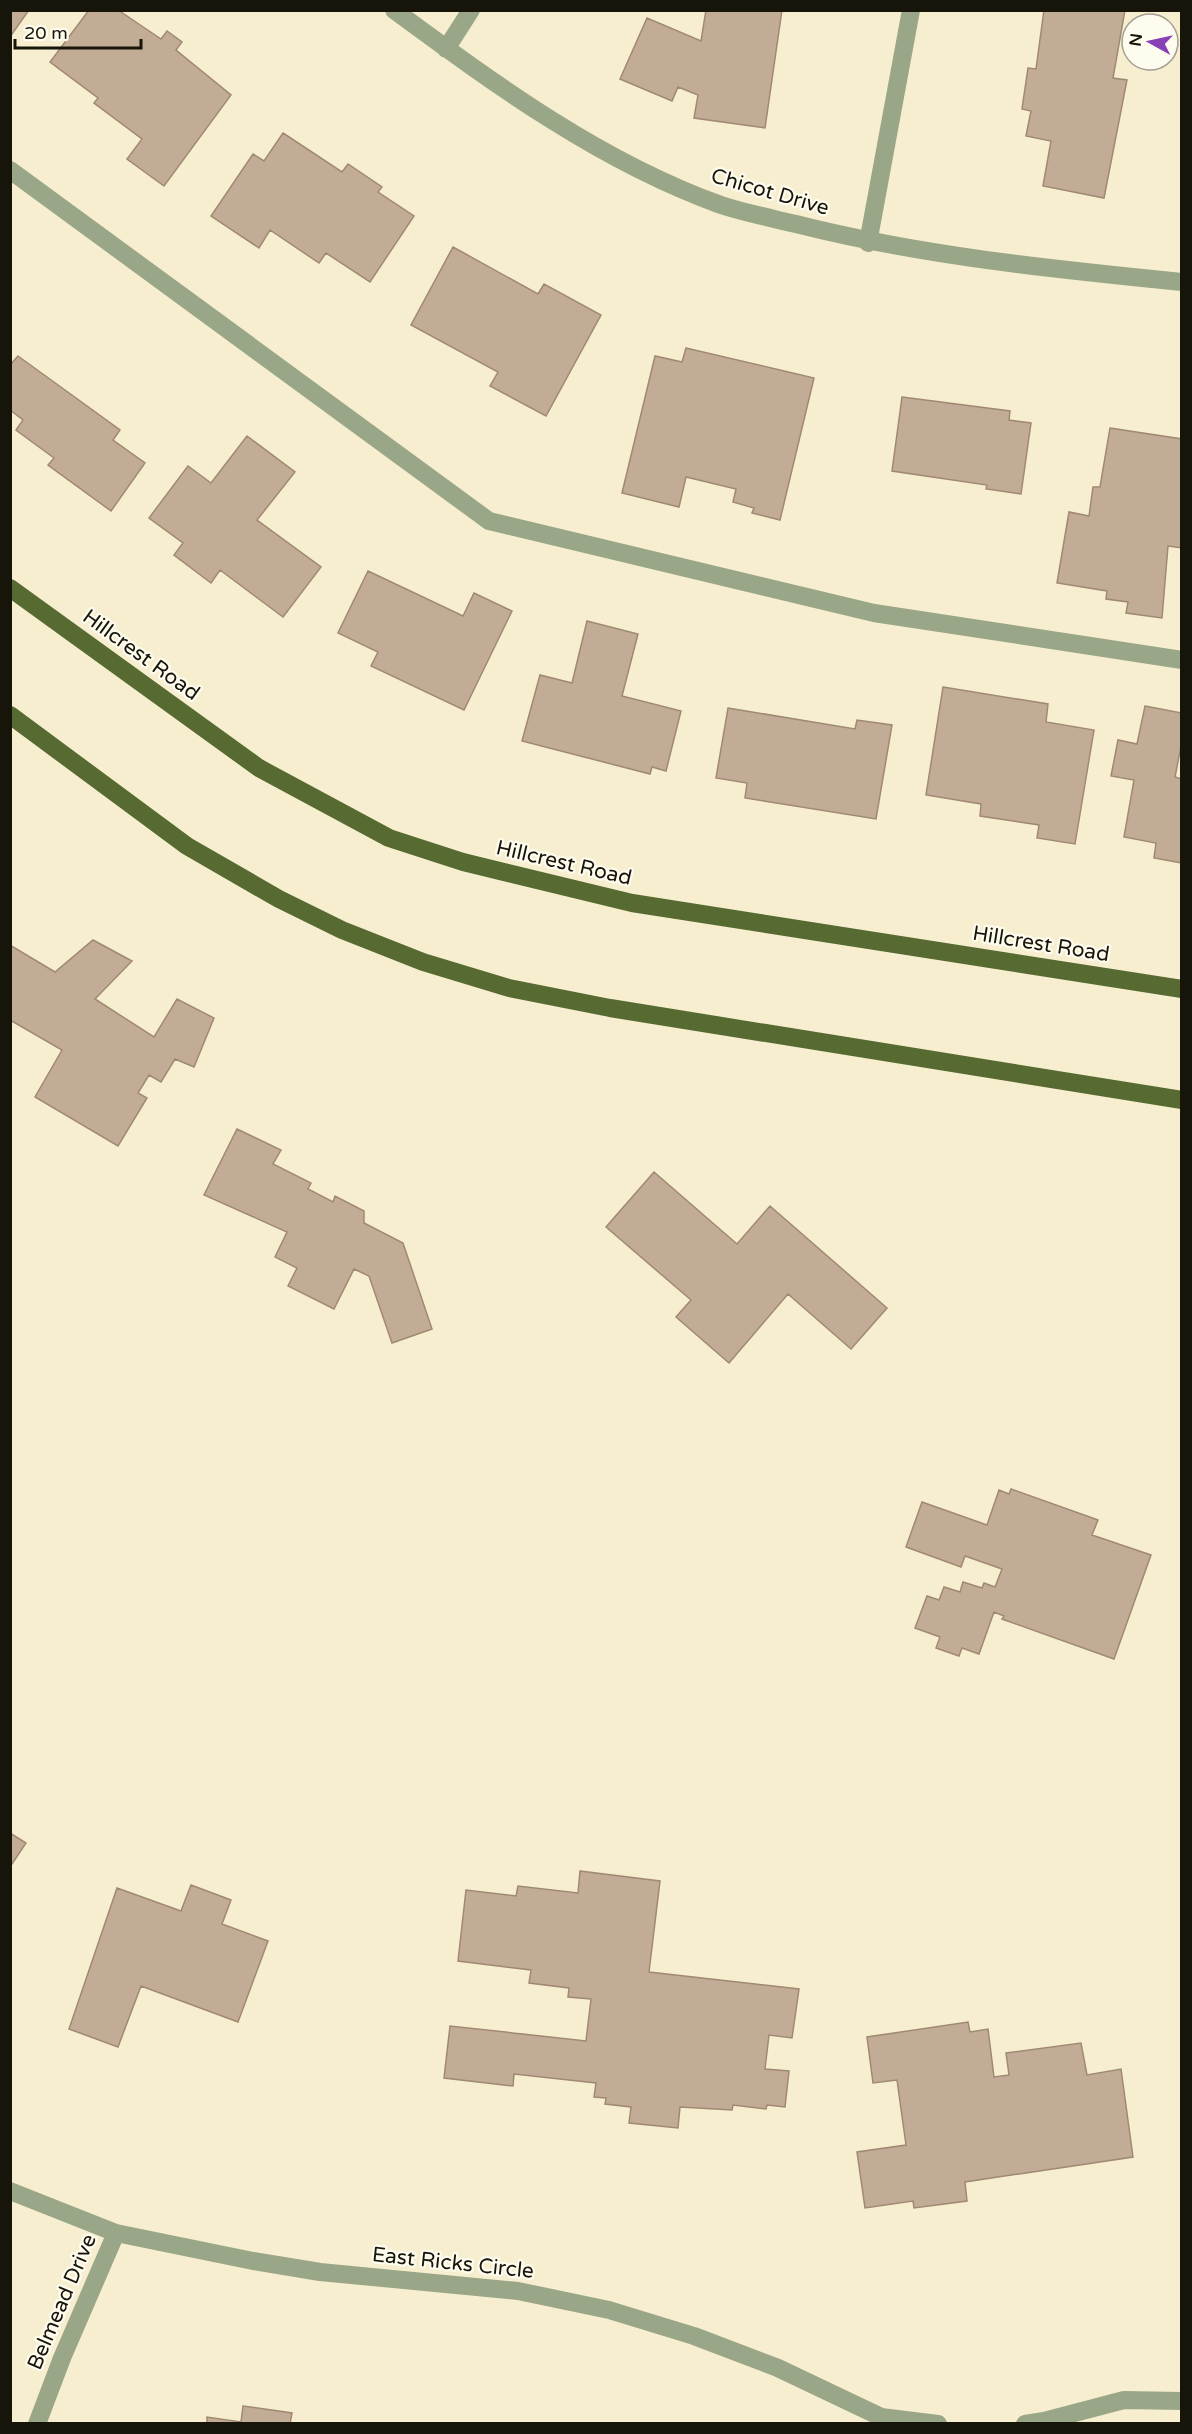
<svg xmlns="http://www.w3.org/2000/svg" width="1192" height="2434" font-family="'Varela Round',sans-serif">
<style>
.building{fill:#c3ac95;stroke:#a08973;stroke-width:1.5}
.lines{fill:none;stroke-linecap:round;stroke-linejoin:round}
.minor{stroke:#9aa688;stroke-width:18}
.major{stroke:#566a31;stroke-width:18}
.labels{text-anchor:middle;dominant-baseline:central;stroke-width:4.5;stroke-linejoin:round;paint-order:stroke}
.street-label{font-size:21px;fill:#17150a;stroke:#fefbef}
</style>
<rect width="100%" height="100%" fill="#f6eecf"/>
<path class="building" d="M10 10H29L10 37Z
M89 10H118L161 39 167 31 182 42 176 50 231 95 164 186 127 159 142 139 94 103 98 98 50 62Z
M706 10H782L765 128 694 118 698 95 678 87 672 101 620 79 647 18 701 41Z
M1044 10H1125L1113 78 1127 80 1104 198 1043 186 1051 141 1026 136 1031 111 1022 109 1028 68 1036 69Z
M283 133 342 172 348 164 382 187 378 192 414 216 370 282 326 253 319 263 270 230 259 248 211 216 253 154 264 161Z
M453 247 538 294 544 284 601 315 546 416 490 386 498 372 411 325Z
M686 348 814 378 780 520 752 513 754 508 733 502 736 489 686 477 679 507 622 493 655 356 682 362Z
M18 356 120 430 113 440 145 463 111 511 48 465 54 458 16 430 23 420 10 410V365Z
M902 397 1010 411 1009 420 1031 423 1021 494 986 489 987 485 892 471Z
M1110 428 1182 439V548L1168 546 1162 618 1126 613 1128 602 1106 599 1107 591 1057 583 1069 512 1089 516 1093 487H1100Z
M247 436 295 472 257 520 321 567 283 617 220 570 211 583 174 555 183 543 149 518 188 466 211 483Z
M368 571 463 616 474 593 512 611 464 710 371 666 378 652 338 633Z
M587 621 638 634 622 696 681 711 666 771 652 767 650 774 522 741 540 675 572 683Z
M943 687 1048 704 1046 722 1094 730 1075 844 1037 838 1039 825 980 816 981 804 926 795Z
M1145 706 1182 713V741L1175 777 1182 779V863L1154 858 1156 843 1124 837 1134 780 1111 776 1118 740 1137 744Z
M728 708 855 729 857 720 892 725 876 819 745 798 747 783 716 778Z
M93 940 132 961 95 999 154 1037 177 999 214 1018 194 1067 175 1059 161 1082 149 1075 138 1093 147 1098 118 1146 35 1097 62 1050 10 1020V945L55 972Z
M237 1129 281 1150 273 1164 311 1183 308 1189 333 1202 335 1196 364 1211V1223L403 1243 432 1329 392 1343 369 1276 354 1269 334 1309 288 1286 297 1268 275 1257 287 1232 204 1195Z
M654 1172 737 1244 770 1206 887 1308 851 1349 788 1294 729 1363 676 1317 691 1300 606 1227Z
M1011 1489 1098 1520 1092 1535 1151 1555 1114 1659 1002 1619 1004 1616 994 1612 979 1654 962 1648 959 1656 936 1648 940 1637 915 1628 927 1596 939 1600 944 1587 960 1592 963 1582 982 1588 984 1583 995 1587 1002 1569 965 1556 961 1567 906 1547 922 1502 987 1525 999 1490 1009 1494Z
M10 1833 26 1843 10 1867Z
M580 1871 660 1881 649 1972 799 1989 792 2038 769 2035 765 2069 789 2071 785 2107 767 2105 766 2109 733 2105 732 2110 680 2107 678 2128 629 2123 631 2107 605 2104 606 2098 594 2097 596 2083 514 2074 513 2086 444 2078 450 2026 586 2041 591 1999 568 1997 569 1988 529 1983 531 1970 458 1961 466 1890 516 1896 518 1886 578 1893Z
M191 1885 231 1900 222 1924 268 1941 238 2022 141 1986 118 2047 69 2029 117 1888 181 1911Z
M968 2022 970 2032 988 2029 994 2077 1009 2075 1006 2053 1081 2043 1087 2075 1121 2069 1133 2157 965 2182 967 2201 914 2208 913 2201 865 2208 857 2152 906 2145 897 2080 873 2083 867 2037Z
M243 2406 292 2413 290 2424H207V2417L241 2422Z"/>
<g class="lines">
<path class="minor" d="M394 10C496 85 601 162 721 205 745 213 771 218 796 224 922 256 1052 269 1182 282
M446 49 471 10
M10 170 489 521 874 613 1182 660
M868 243 911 10
M10 2191 116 2233 253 2261 320 2272 518 2291 609 2310 694 2336 778 2368 881 2417 888 2424
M881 2417 938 2424
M37 2424 62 2358 116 2233
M1025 2424 1044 2421 1124 2400 1182 2401"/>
<path class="major" d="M10 588 259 768 389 838 463 862 632 903 1182 989
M10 715 187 846 279 899 342 930 423 962 509 988 610 1008 1182 1100"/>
</g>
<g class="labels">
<g class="street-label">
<text transform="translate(770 192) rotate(16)">Chicot Drive</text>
<text transform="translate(141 655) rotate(36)">Hillcrest Road</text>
<text transform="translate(564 863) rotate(13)">Hillcrest Road</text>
<text transform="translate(1041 944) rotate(9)">Hillcrest Road</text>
<text transform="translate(453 2263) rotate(6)">East Ricks Circle</text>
<text transform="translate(62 2302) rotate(-67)">Belmead Drive</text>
</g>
</g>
<rect width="1192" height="2434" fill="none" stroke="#17150a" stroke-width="24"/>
<g transform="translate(1150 42) rotate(278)"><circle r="28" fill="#fefbef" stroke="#a29f93" stroke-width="1.5"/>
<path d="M0-4.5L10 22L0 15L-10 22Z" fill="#8741b4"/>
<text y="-9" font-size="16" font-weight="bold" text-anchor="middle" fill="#17150a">N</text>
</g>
<path d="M15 39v9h126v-9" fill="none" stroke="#17150a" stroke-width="3"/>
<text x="24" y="39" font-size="18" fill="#17150a" stroke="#fefbef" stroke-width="4.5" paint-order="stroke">20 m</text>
</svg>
